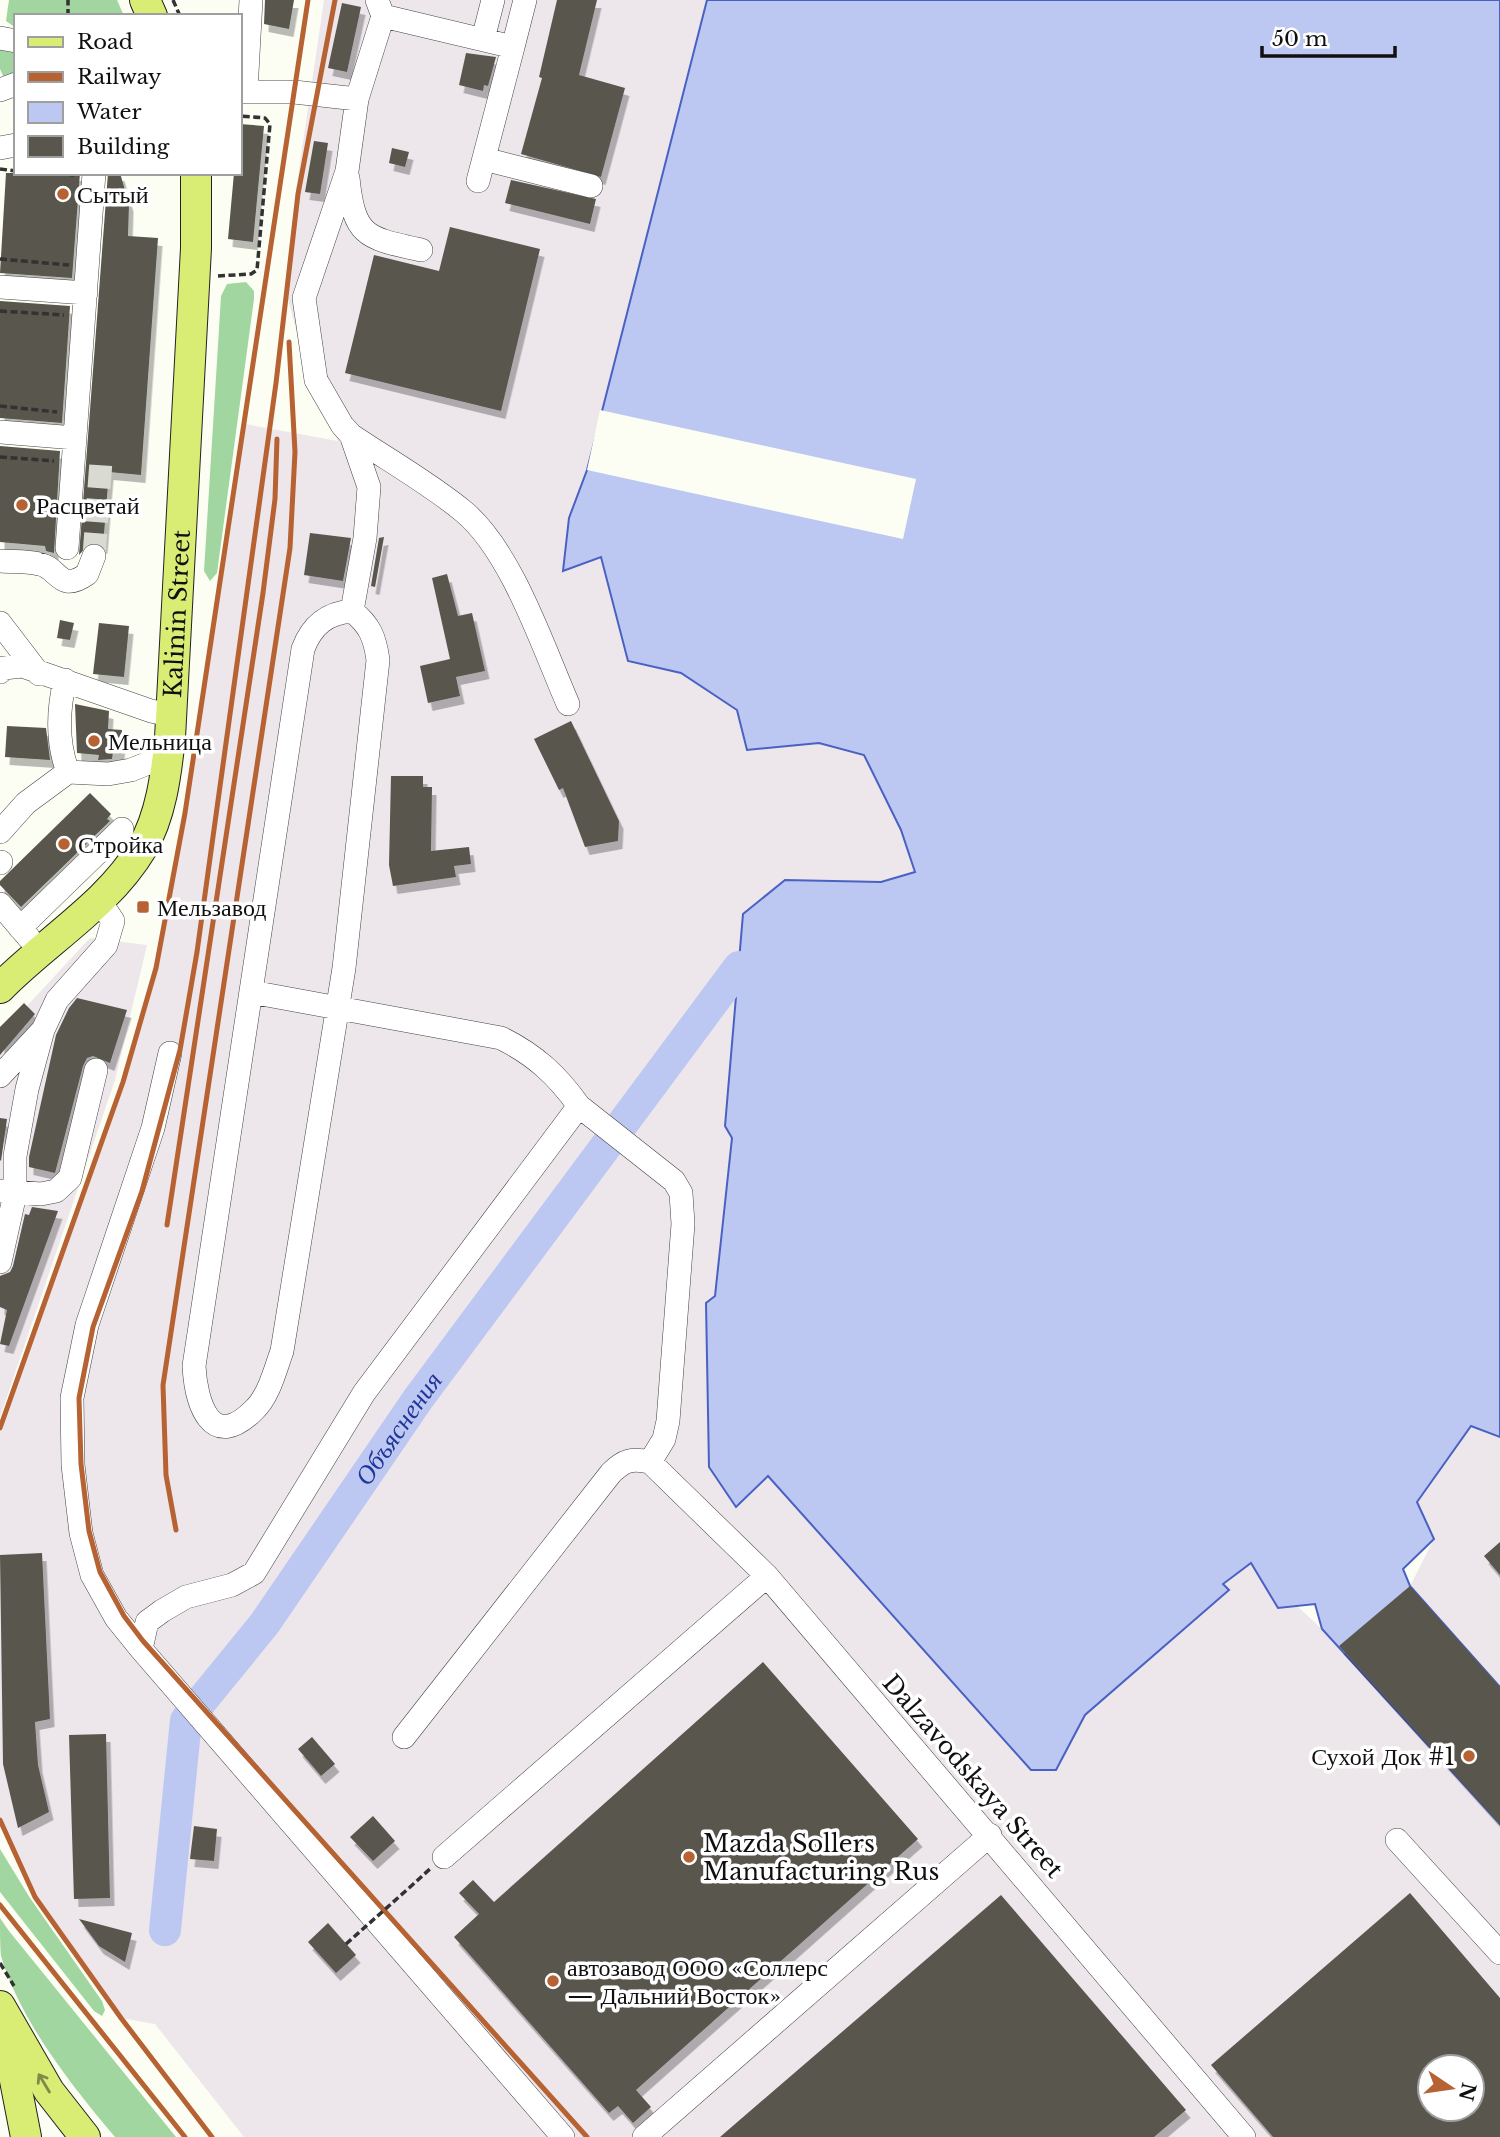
<svg xmlns="http://www.w3.org/2000/svg" width="1500" height="2137" font-family="'Libre Baskerville',serif">
<style>
.industrial{fill:#ede6eb;fill-rule:evenodd}
.forest{fill:#a2d6a0}
.water{fill:#bcc8f2;stroke:#4961c3;stroke-width:2}
.pier{fill:#fcfef4}
.lines{fill:none;stroke-linecap:round;stroke-linejoin:round}
.river{stroke:#bcc8f2;stroke-width:32}
.building{fill:#58564d;fill-rule:evenodd;filter:url(#shadow)}
.minor-tunnel{stroke:#d9dad2;stroke-width:23;stroke-dasharray:23 11;stroke-linecap:butt}
.minor-casing{stroke:#434343;stroke-width:24}
.major-casing{stroke:#212121;stroke-width:32}
.path{stroke:#323232;stroke-width:3.5;stroke-dasharray:7 3.5;stroke-linecap:butt}
.minor{stroke:#fff;stroke-width:23}
.major{stroke:#d9ed75;stroke-width:30}
.rail{stroke:#b66232;stroke-width:5}
.path-bridge{stroke:#323232;stroke-width:3.5;stroke-dasharray:7 3.5;stroke-linecap:butt}
.oneway{stroke:#7f8a48}
.poi-dot{fill:#b66232;stroke:#fff;stroke-width:2.5}
.labels{text-anchor:middle;dominant-baseline:central;stroke-width:7;stroke-linejoin:round;paint-order:stroke}
.poi-label{font-size:24px;fill:#101010;stroke:#fff;text-anchor:start}
.street-label{font-size:24px;fill:#101010;stroke:#fff}
.water-label{font-size:26px;font-style:italic;fill:#223599;stroke:#fff}
</style>
<defs>
<filter id="shadow"><feDropShadow dx="4.5" dy="8" stdDeviation="0" flood-color="#0004"/></filter>
</defs>
<rect width="100%" height="100%" fill="#fcfef4"/>
<path class="industrial" d="M324 0H707L587 470 569 518 563 571 601 557 628 661 681 673 737 710 747 749 819 743 864 755 901 830 915 873 881 882 785 880 743 914 725 1126 732 1138 715 1296 768 1476 1031 1769 1055 1770 1085 1715 1229 1591 1223 1585 1251 1563 1339 1645 1410 1586 1434 1539 1417 1502 1471 1426 1500 1437V2137H244L155 2024 121 2018 35 1897 0 1820V1428L123 1082 156 968 185 813 245 424 338 441 312 390 285 288 296 190ZM1430 2067H1472V2109H1430Z
M90 938 147 945 115 1080 0 1417V1035Z"/>
<path class="forest" d="M9 0H117L124 16H16V28L6 21Z
M0 49H16V77L4 78 0 69Z
M246 282 254 291V299L217 573 210 581 204 571 221 296 227 284Z
M0 1849 30 1898 102 2001 105 2010 102 2016 94 2011 0 1892Z
M0 1918 9 1931 176 2137H115C72 2086 20 2021 1 1956 0 1945 0 1930 0 1918Z"/>
<path class="water" d="M707 0H1500V1437L1471 1426 1417 1502 1434 1539 1403 1569 1410 1586 1500 1687V1824L1322 1629 1315 1604 1278 1608 1251 1563 1223 1584 1229 1590 1085 1715 1056 1770H1031L768 1476 736 1507 709 1467 706 1303 715 1296 732 1138 725 1126 743 914 785 880 881 882 915 872 901 830 864 755 819 743 747 750 737 710 681 673 628 661 601 557 563 571 569 518 587 470Z"/>
<path class="pier" d="M600 410 916 479 903 539 587 470Z"/>
<g class="lines">
<path class="river" id="s1" d="M165 1930 186 1720 265 1623 418 1399 739 967"/>
</g>
<path class="building" d="M265 0H294L289 29 264 24Z
M557 0H597L579 75 625 88 601 177 521 154 542 78 539 77Z
M342 3 361 7 347 72 328 68Z
M466 53 496 57 488 86 484 85 483 91 459 85Z
M240 124 264 126 253 242 228 239 234 173H240Z
M314 141 328 143 320 194 305 192Z
M392 148 409 152 405 167 389 163Z
M6 173H80L72 278 0 273Z
M108 173H120L129 204 128 236 158 238 141 475 109 472 103 546 91 542 79 555Z
M511 180 596 199 590 224 505 203Z
M450 227 540 249 501 411 345 373 374 255 439 271Z
M0 301 70 306 62 423 0 418Z
M0 446 60 451 54 553 46 551 45 546 0 542Z
M310 533 351 538 343 581 304 575Z
M384 537 375 587 371 586 379 538Z
M447 574 458 616 472 613 485 671 456 677 460 696 428 703 420 666 450 659 432 578Z
M60 620 74 623 70 640 57 638Z
M99 623 129 626 124 677 93 674Z
M75 704 109 711 108 729 122 730 120 752H113L112 759 98 760 99 755 77 753Z
M571 721 619 821 618 841 585 847 563 788 559 790 534 739Z
M7 726 46 728 50 760 5 757Z
M391 776H423V787H432L431 851 469 847 471 864 454 866 456 877 393 886 389 865Z
M90 793 111 814 107 819 110 821 21 907 0 885V881Z
M77 998 127 1010 110 1063 93 1056 87 1058 83 1066 55 1173 29 1167V1157L56 1035 69 1008Z
M24 1003 35 1014 0 1055V1027Z
M0 1118 7 1119 1 1161 0 1160Z
M32 1207 58 1211 9 1346 0 1344 7 1310 0 1307V1276L10 1272 13 1266 25 1214 29 1215Z
M1500 1542V1575L1484 1556Z
M42 1553 50 1719 35 1722 38 1765 49 1812 18 1828 3 1764 0 1555Z
M1410 1586 1500 1687V1824L1339 1646Z
M763 1662 918 1839 636 2090 651 2107 633 2123 618 2106 609 2113 454 1937 479 1914 459 1893 473 1880 494 1902Z
M106 1734 110 1898 74 1899 69 1735Z
M312 1737 335 1764 321 1776 298 1749Z
M373 1816 395 1841 373 1861 350 1837Z
M194 1826 217 1829 214 1861 190 1859Z
M1410 1893 1500 1998V2137H1273L1211 2065ZM1430 2067H1472V2109H1430Z
M1001 1895 1186 2110 1154 2137H720Z
M79 1919 132 1933 125 1962 99 1946Z
M328 1923 356 1955 336 1973 308 1942Z"/>
<g class="lines">
<path class="minor-tunnel" d="M94 556 101 461"/>
<g class="minor-casing">
<path id="minor" d="M383 16 513 47 525 0
M0 38 16 41
M483 39 493 0
M0 90 16 84
M246 91 251 0
M240 92H294L357 99
M0 148 16 145
M484 159 591 186
M348 178C354 237 366 238 421 250
M478 181 513 47
M0 287 86 293
M0 432 75 438
M351 435C388 460 429 483 463 511 511 550 543 647 568 704
M67 548 94 173
M0 561C13 562 27 561 39 564 59 567 59 594 87 574L94 556
M352 611C327 613 312 625 303 649L194 1366C196 1403 211 1453 254 1410 269 1396 275 1370 282 1351L344 968 378 660C375 638 370 625 352 611L365 538 369 487 351 435 342 425 316 380 304 298 347 171 357 99 383 16 377 0
M0 623 39 674
M0 672 4 668 22 666 151 711 170 715
M65 680C58 710 57 743 68 772
M0 832 26 803 68 772 108 774 131 770 168 755
M0 863 1 862
M0 904 29 938
M20 928 122 829
M251 992 501 1038C535 1055 557 1075 579 1106L364 1393 254 1573 232 1585 186 1597 162 1611 147 1622 141 1649 563 2137
M0 1076 41 1032
M579 1106 674 1181 681 1193 683 1224 668 1421 664 1439 650 1462
M0 1191 41 1194 56 1191 70 1178 96 1070
M0 1262 15 1194V1156L27 1089 43 1030 57 1000 106 945 113 921 99 900
M650 1462 767 1576 1244 2137
M141 1649 116 1618 92 1575 81 1533 73 1465 72 1398 87 1325 153 1128 170 1053
M404 1737 611 1473C624 1460 632 1458 650 1462
M1397 1840 1500 1953
M444 1857 767 1576
M644 2137 990 1835"/>
</g>
<g class="major-casing">
<g id="major">
<path d="M145 0 152 16"/>
<path id="s2" d="M0 988C46 941 108 905 142 848 161 816 166 775 170 738L196 248V173"/>
<path d="M0 2006 49 2091 85 2137"/>
<path d="M6 2034 26 2137"/>
</g>
</g>
<path class="path" d="M173 0 180 16
M68 16V0
M0 169 16 171
M48 173 74 175
M0 259 69 265
M218 276 251 274 257 270 270 124 265 118 240 116
M0 311 64 315
M0 406 57 412
M0 457 54 461
M409 1888 431 1868
M0 1963 14 1986"/>
<use href="#minor" class="minor"/>
<use href="#major" class="major"/>
<path class="rail" d="M335 0 298 194 276 383 197 952 180 1050 142 1191 93 1327 79 1398 81 1464 89 1531 100 1572 124 1616 143 1641 587 2137
M167 1225 263 593 275 499 277 439
M0 1428 123 1082 156 968 185 813 308 0
M176 1530 166 1475 163 1385 290 548 295 452 289 342
M0 1820 35 1897 121 2018 212 2137
M0 1905 185 2137"/>
<path class="path-bridge" d="M346 1944 409 1888"/>
</g>
<defs><path id="oneway-shaft" d="M-6 0H5M1.5-3L5.5 0L1.5 3" fill="none" stroke-width="1.6" stroke-linecap="round" stroke-linejoin="round" transform="scale(1.75)"/></defs>
<use class="oneway" href="#oneway-shaft" transform="translate(44 2083) rotate(-121)"/>
<g class="poi-dot">
<circle cx="63" cy="194" r="7"/>
<circle cx="22" cy="505" r="7"/>
<circle cx="94" cy="741" r="7"/>
<circle cx="64" cy="844" r="7"/>
<rect x="136" y="900" width="14" height="14" rx="3.5"/>
<circle cx="1469" cy="1756" r="7"/>
<circle cx="689" cy="1857" r="7"/>
<circle cx="553" cy="1981" r="7"/>
</g>
<g class="labels">
<g class="poi-label">
<text x="77" y="194">Сытый</text>
<text x="36" y="505">Расцветай</text>
<text x="108" y="741">Мельница</text>
<text x="78" y="844">Стройка</text>
<text x="157" y="907">Мельзавод</text>
<text x="1455" y="1756" text-anchor="end">Сухой Док #1</text>
<text x="703" y="1843">Mazda Sollers<tspan x="703" dy="28">Manufacturing Rus</tspan></text>
<text x="567" y="1967">автозавод ООО «Соллерс<tspan x="567" dy="28">— Дальний Восток»</tspan></text>
</g>
<g class="street-label">
<text stroke="none"><textPath href="#s2" startOffset="439">Kalinin Street</textPath></text>
<text transform="translate(973 1776) rotate(49)">Dalzavodskaya Street</text>
</g>
<g class="water-label">
<text stroke="none"><textPath href="#s1" startOffset="572">Объяснения</textPath></text>
</g>
</g>
<rect x="14" y="14" width="228" height="161" fill="#ffffff" stroke="#9f9f9f" stroke-width="2"/>
<rect x="28" y="37" width="35" height="10" fill="#d9ed75" stroke="#9f9f9f" stroke-width="2"/>
<text x="77" y="49" font-size="21" fill="#101010">Road</text>
<rect x="28" y="72" width="35" height="10" fill="#b66232" stroke="#9f9f9f" stroke-width="2"/>
<text x="77" y="84" font-size="21" fill="#101010">Railway</text>
<rect x="28" y="102" width="35" height="21" fill="#bcc8f2" stroke="#9f9f9f" stroke-width="2"/>
<text x="77" y="119" font-size="21" fill="#101010">Water</text>
<rect x="28" y="136" width="35" height="21" fill="#58564d" stroke="#9f9f9f" stroke-width="2"/>
<text x="77" y="154" font-size="21" fill="#101010">Building</text>
<g transform="translate(1451 2088) rotate(103)"><circle r="33" fill="#ffffff" stroke="#9f9f9f" stroke-width="2"/>
<path d="M0-5L12 26L0 18L-12 26Z" fill="#b66232"/>
<text y="-10" font-size="19" font-weight="bold" text-anchor="middle" fill="#101010">N</text>
</g>
<path d="M1262 46v10h133v-10" fill="none" stroke="#101010" stroke-width="3.5"/>
<text x="1272" y="46" font-size="21" fill="#101010" stroke="#ffffff" stroke-width="5" paint-order="stroke">50 m</text>
</svg>
